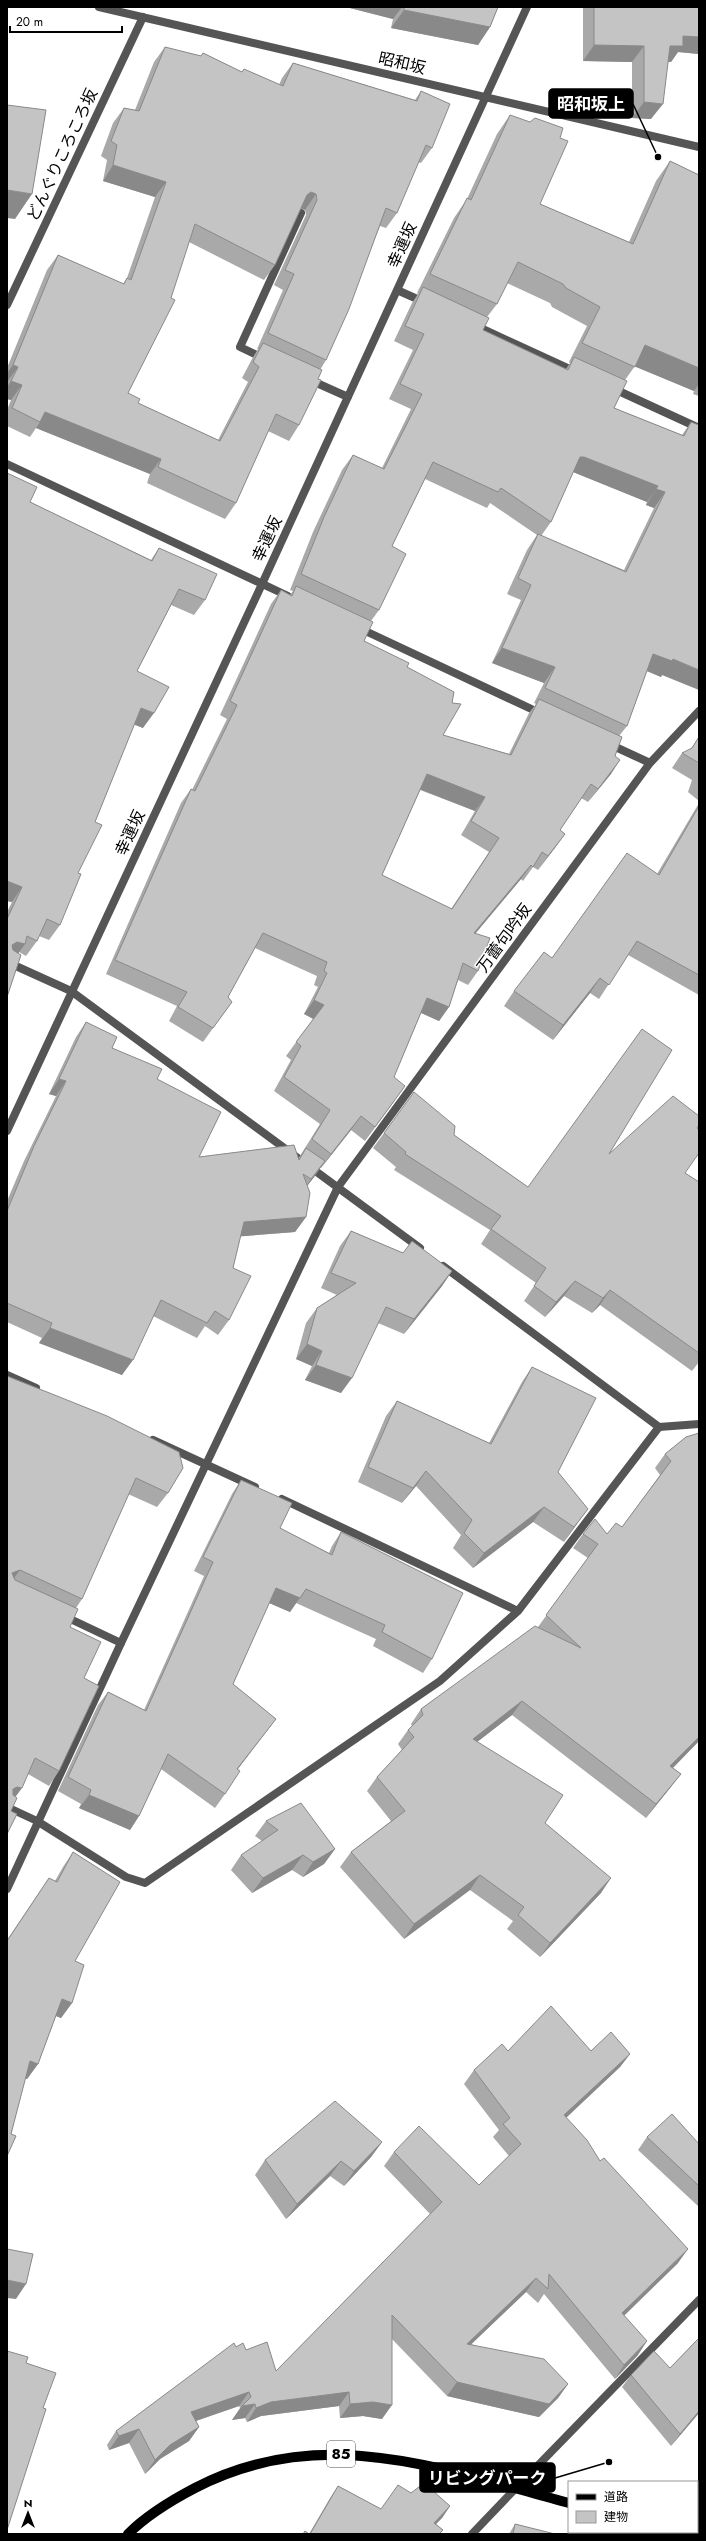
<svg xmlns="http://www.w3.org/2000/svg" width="706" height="2541" font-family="Jost,'Noto Sans JP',sans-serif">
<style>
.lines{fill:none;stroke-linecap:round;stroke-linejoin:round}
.service{stroke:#555;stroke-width:8}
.minor{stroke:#555;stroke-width:8}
.tertiary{stroke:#555;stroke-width:8}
.primary{stroke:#000;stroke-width:10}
.wall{fill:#a9a9a9;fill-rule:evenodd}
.shaded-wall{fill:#898989}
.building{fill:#c4c4c4;stroke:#898989;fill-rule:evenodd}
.labels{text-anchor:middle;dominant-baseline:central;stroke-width:3;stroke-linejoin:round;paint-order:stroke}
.shield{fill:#fff;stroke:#4c4c4c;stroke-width:1}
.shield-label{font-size:15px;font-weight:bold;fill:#000}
.street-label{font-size:16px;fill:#000;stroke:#fff}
.leader{fill:none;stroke:#000;stroke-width:1.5}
.callout-dot{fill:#000;stroke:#fff;stroke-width:1.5}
.callout{fill:#000;stroke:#000;stroke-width:1.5}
.callout-label{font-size:17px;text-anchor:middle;font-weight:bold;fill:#fff}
</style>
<rect width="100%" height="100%" fill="#fff"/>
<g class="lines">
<path class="service" d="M659 1427 699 1424
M64 1616 121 1643"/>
<path class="minor" d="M397 290 424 302
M7 305 143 17
M474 325 576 372
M265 359 240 347 301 213
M310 380 348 397
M612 388 699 428
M7 464 288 596
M359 628 542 714
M609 744 650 763
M7 962 71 991 420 1248
M7 1131 262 584 527 7
M7 1375 36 1388
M153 1440 255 1487
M282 1499 518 1611
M7 1807 37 1821 126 1877 145 1883 440 1681 518 1611 659 1427 443 1266
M7 1889 121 1643 338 1187 650 763 699 711
M472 2534 515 2489"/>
<path class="tertiary" d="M99 7 699 147
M515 2489 699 2300"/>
<path class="primary" d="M673 2532 680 2534
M128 2534C147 2515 172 2500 195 2488 321 2422 443 2469 569 2503"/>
</g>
<path class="wall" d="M346 7H498L490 27 478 45 391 28 393 19Z
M583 7H699V54L678 52 671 62H668L651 119 632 118V62L583 61Z
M165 47 201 56 203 53 242 72 244 69 279 85 282 78 293 63 415 100 421 91 432 148 421 163 418 162 397 213 386 228 380 226 326 360 320 370 299 425 289 441 268 431 236 503 225 519 147 483 150 474 36 428 30 437 7 426V410L11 400 7 399V368L47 270 58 255 123 284 127 278 155 197 103 181 107 160 101 156 113 123 124 108 135 110 154 62ZM301 208 305 210 306 215 274 285 283 290 257 349H258L252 359 242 378 248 382 218 440 138 403 128 393 189 242 264 280 275 265Z
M510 115 540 204 629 242 656 181 670 161 699 175V396L693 394 694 391 635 366 625 380 614 408 682 435 691 422 662 675 661 677 647 671 627 726 619 736 611 774 588 802 581 798 560 830 565 834 538 870 533 867 523 881 521 879 475 934 478 971 468 985 458 980 449 1007 439 1021 421 1013 394 1077 395 1100 365 1141 351 1130 321 1168V1167L307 1186 306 1217 295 1232 240 1236 233 1268 229 1320 218 1335 205 1326 197 1338 153 1316 122 1375 39 1343 42 1338 7 1322V1201L24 1161 56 1096 49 1094 76 1037 86 1022 112 1048 157 1079 199 1157 298 1159 320 1124 274 1091 291 1060 286 1056 313 1019 304 1014 318 987 314 985 317 976 255 948 228 997 232 1002 203 1042 169 1021 177 1006 106 974 181 803 191 789 192 790 227 719 220 715 271 604 281 590 290 595 293 591 290 590 313 532 342 470 353 455 382 468 411 409 389 399 413 350 394 341 412 303 418 294 417 293 454 218 467 199 497 134ZM507 283 550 303 552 307 587 326 569 362 570 363 566 369 483 330 487 317 497 304ZM573 472 647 502 646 505 654 508 624 570 541 536 551 522ZM425 479 487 508 490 503 537 535 527 550 507 594 521 600 492 663 544 683 534 703 536 704 529 713 509 754 443 735 407 667 364 641 371 621 379 610 392 546ZM420 790 475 811 461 835 489 852 451 909 382 875Z
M7 473 30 502 151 560 159 548 205 600 194 615 171 605 137 671 143 728 134 724 95 822 60 925 49 940 39 936 37 941 26 956 19 952 7 997V912L12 902 7 901Z
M699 736V801L688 792 692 780 672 768 682 753 691 749Z
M699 803V995L628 955 599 999 590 993 553 1040 504 1006 514 991 552 958 657 874Z
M697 1128 685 1173 699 1182V1362L692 1371 600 1305 592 1313 564 1296 545 1317 524 1301 536 1283 481 1244 490 1230 394 1170 396 1167 373 1148 384 1133 454 1135 528 1187 609 1154Z
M351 1231 403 1253 452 1271 442 1286 404 1334 378 1323 341 1393 305 1380 312 1366 296 1359 306 1323 317 1308 337 1295 321 1288 340 1246Z
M532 1367 558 1472 577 1524 564 1542 533 1522 473 1568 453 1548 461 1535 416 1486 402 1503 358 1482 386 1416 397 1401 489 1443 522 1382Z
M7 1376 168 1493 157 1507 128 1494 82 1599 76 1608 70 1627 84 1678 59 1771 49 1786 28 1774 15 1797 11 1811Z
M686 1437 699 1741 673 1768 681 1774 670 1788 646 1818 512 1715 477 1742 545 1823 601 1893 540 1957 507 1929 513 1921 470 1890 404 1939 340 1867 351 1852 391 1821 367 1791 377 1777 402 1750 398 1744 408 1730 412 1726 411 1724 421 1709 538 1627 588 1558 573 1548 583 1534H607L622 1527 660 1475 655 1468 665 1454Z
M241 1480 280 1528 329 1553 332 1546 341 1532 432 1659 423 1673 373 1646 376 1639 296 1603 290 1612 269 1603 233 1684 276 1719 266 1732 238 1769 225 1794 215 1808 161 1769 139 1816 130 1830 79 1808 81 1804 58 1791 98 1705 108 1692 144 1710 204 1576 194 1571 232 1494Z
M266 1821 335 1849 324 1864 303 1877 292 1870 252 1893 231 1870 241 1855 262 1841 255 1836Z
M73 1852 75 1961 72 2003 61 2018 56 2016 38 2064 27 2079 25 2078 11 2134 7 2156V1940L49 1878 55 1881 63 1867Z
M508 2051H591L630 2054 620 2067 566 2118 678 2263 624 2316 638 2355 615 2379 544 2294 538 2303 526 2292 471 2344 568 2384 558 2398 539 2417 447 2396 392 2339 382 2419 363 2416 340 2418 339 2406 261 2416 247 2422 245 2418 232 2420 240 2408 239 2406 196 2421 199 2427 189 2441 160 2459 145 2474 129 2443 109 2450 107 2445 116 2431 236 2347 246 2350 276 2371 430 2214 384 2166 394 2152 479 2185 509 2156 493 2137 499 2130 464 2084 474 2070Z
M647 2137 699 2144V2207L638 2150Z
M382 2142 371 2157 344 2186 330 2176 286 2219 255 2175 265 2160Z
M699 2338V2413L671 2446 622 2387 631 2375 670 2368Z
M338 2486 381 2509 411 2493 450 2506 442 2518 436 2524 443 2530 440 2534H303L305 2531 309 2534 330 2498Z
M515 2524 555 2534H509Z"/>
<path class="shaded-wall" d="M346 7H402L393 19Z
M404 10 490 27 478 45 391 28Z
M683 36 699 37V54L678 52 671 62H659L670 46Z
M594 45 644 46 632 62 583 61Z
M644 102 663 104 651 119 632 118Z
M113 165 166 182 155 197 103 181Z
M7 190 32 194 15 219 7 218Z
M311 192 316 194 305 210 300 208 307 195Z
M645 345 699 368V384L694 391 631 365Z
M13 365 18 367 7 382V373Z
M11 381 22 385 11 400 7 399V387Z
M45 412 161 459 150 474 36 428 40 422Z
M580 457H584L658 486 647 502 573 472Z
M656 489 665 492 654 508 646 505Z
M502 648 555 667 544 683 492 663Z
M653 654 673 659 699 670V690L662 675 661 677 642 669Z
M141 708 154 713 143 728 130 723Z
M620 760 611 774 588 802 598 789Z
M427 774 485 797 475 811 417 788Z
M565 834 555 848 538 870 548 856Z
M531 865 521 879 464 947 474 933Z
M7 881 22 887 12 902 7 901Z
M17 942 25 944 14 959 12 945Z
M600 978 590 993 553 1040 563 1025Z
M427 998 449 1007 439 1021 417 1011Z
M314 1000 324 1005 314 1019 304 1014Z
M59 1079 66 1081 56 1096 49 1094Z
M405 1086 395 1100 365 1141 375 1127Z
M361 1116 351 1130 321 1168 331 1154Z
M325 1161 315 1176 301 1194 311 1179Z
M306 1217 295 1232 233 1237 244 1222Z
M452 1271 442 1286 404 1334 414 1319Z
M575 1281 564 1296 545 1317 556 1302Z
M610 1290 600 1305 592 1313 603 1298Z
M50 1328 133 1360 122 1375 39 1343Z
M307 1344 322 1351 312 1366 296 1359Z
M316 1365 352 1378 341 1393 305 1380Z
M426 1471 416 1486 402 1503 413 1488Z
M544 1507 533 1522 473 1568 484 1553Z
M588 1509 577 1524 564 1542 574 1527Z
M20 1570 9 1585 12 1573Z
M276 1588 306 1589 290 1612 267 1602Z
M522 1701 512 1715 463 1753 473 1739Z
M276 1719 266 1732 227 1783 237 1769Z
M699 1737V1741L660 1781 670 1766Z
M681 1774 670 1788 646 1818 656 1804Z
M17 1787 22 1788 11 1803 13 1789Z
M89 1795 139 1816 130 1830 79 1808Z
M335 1849 324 1864 303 1877 313 1862Z
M303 1855 292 1870 252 1893 263 1878Z
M480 1875 470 1890 404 1939 414 1924Z
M611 1878 601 1893 540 1957 550 1943Z
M62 1999 72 2003 61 2018 51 2014Z
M630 2054 620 2067 554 2129 564 2115Z
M30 2061 38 2064 27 2079 19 2076Z
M382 2142 371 2157 344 2186 354 2171Z
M341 2161 330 2176 286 2219 297 2204Z
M688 2249 678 2263 612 2327 622 2313Z
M536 2278 526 2292 457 2358 467 2344Z
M7 2280 26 2284 16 2299 7 2298Z
M647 2341 638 2355 615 2379 624 2365Z
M457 2382 568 2384 558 2398 539 2417 447 2396Z
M249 2392 239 2406 181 2426 191 2412Z
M349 2392 339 2406 261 2416 247 2422 256 2408 271 2402Z
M373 2402 392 2405 382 2419 363 2416 340 2418 350 2404Z
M255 2404 245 2418 232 2420 242 2406Z
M699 2411V2413L671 2446 680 2434Z
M199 2427 189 2441 160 2459 145 2474 155 2460 170 2445Z
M139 2429 129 2443 109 2450 119 2436Z
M450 2506 442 2518 426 2534 434 2523Z"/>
<path class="building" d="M404 7H498L490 27 404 10Z
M594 7H699V37L683 36V46H670L663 104 644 102V46L594 45Z
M165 47 201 56 203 53 242 72 244 69 283 86 293 63 417 101 421 91 450 104 432 148 426 145 397 213 386 208 349 309 326 360 268 333 294 274 285 270 317 200 316 194 311 192 307 195 275 265 195 224 171 298 175 300 128 393 140 399 138 403 220 441 259 367 253 362 263 343 322 370 318 379 321 380 299 425 276 414 236 503 158 467 161 459 45 412 40 422 12 408 22 385 11 381 18 367 13 365 58 255 124 284 127 278 131 280 166 182 113 165 117 145 111 141 124 108 139 111Z
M7 105 46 110 32 194 7 190Z
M510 115 530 122 535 118 563 128 560 138 568 141 540 204 633 244 670 161 699 175V368L645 345 635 367 582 343 600 307 566 288 563 284 518 262 497 304 430 274 467 198 471 200Z
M423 287 489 318 483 330 568 370 574 357 627 381 614 408 684 436 691 422 699 425V670L673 659 672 661 653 654 627 726 545 688 555 667 502 648 531 585 518 578 538 534 626 572 665 492 656 489 658 486 584 457H580L551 522 501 488 498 492 433 462 392 546 406 554 379 610 301 574 324 517 353 455 384 469 422 394 400 384 424 334 405 326Z
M7 473 37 487 30 502 152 561 159 548 217 574 205 600 179 589 137 671 169 687 154 713 141 708 95 822 102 825 78 873 81 874 60 925 47 919 37 941 27 936 25 944 17 942 12 945 13 950 21 955 7 997V919L22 887 7 881Z
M296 586 373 622 364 641 409 663 407 667 454 692 452 703 461 704 443 735 511 755 539 699 622 737 615 756 620 760 598 789 591 784 560 830 565 834 548 856 542 852 533 867 531 865 474 933 490 938 478 971 463 963 449 1007 427 998 394 1077 405 1086 375 1127 361 1116 331 1154 312 1139 330 1110 284 1077 301 1046 296 1042 324 1005 314 1000 327 973 324 971 327 962 263 933 228 997 232 1002 213 1028 178 1007 187 992 115 960 191 789 195 791 237 705 230 701 281 590 292 596ZM427 774 485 797 471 821 499 838 452 909 382 875Z
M699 737V763L682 753 692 748Z
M699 806V975L637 941 609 985 600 978 563 1025 514 991 544 952 552 958 627 853 659 875Z
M86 1022 117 1037 112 1048 162 1069 157 1079 221 1112 199 1157 294 1145 299 1160 306 1148 325 1161 311 1179 303 1174 310 1193 306 1217 244 1222 233 1268 251 1276 229 1320 215 1311 207 1323 161 1300 133 1360 50 1328 52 1323 7 1303V1211L34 1146 66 1081 59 1079Z
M642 1029 672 1050 609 1154 673 1096 699 1116V1125L697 1128 699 1130V1153L685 1173 699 1182V1353L610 1290 603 1298 575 1281 556 1302 534 1286 546 1268 491 1229 501 1216 405 1154 406 1152 384 1133 414 1092 455 1126 454 1135 528 1187Z
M351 1231 403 1253 412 1241 452 1271 414 1319 386 1307 352 1378 316 1365 322 1351 307 1344 317 1308 356 1283 331 1273Z
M532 1367 596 1398 558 1472 588 1509 574 1527 544 1507 484 1553 464 1533 472 1520 426 1471 413 1488 368 1467 397 1401 491 1444Z
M7 1376 107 1416 179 1452 183 1468 168 1493 136 1478 82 1599 20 1570 12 1573 15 1580 78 1609 70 1627 101 1642 84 1678 99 1686 59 1771 35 1758 22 1788 17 1787 13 1789V1795L17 1798 11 1811 17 1814 7 1834Z
M699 1433V1737L670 1766 681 1774 656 1804 522 1701 473 1739 563 1795 545 1823 611 1878 550 1943 518 1915 524 1907 480 1875 414 1924 351 1852 405 1811 377 1777 414 1737 408 1730 423 1715 421 1709 535 1626 581 1648 546 1615 598 1544 583 1534 595 1519 607 1534 616 1523 622 1527 671 1461 665 1454 686 1437Z
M241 1480 292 1503 280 1528 332 1555 341 1532 463 1593 432 1659 382 1632 385 1625 306 1589 300 1598 276 1588 233 1684 276 1719 237 1769 240 1771 225 1794 168 1754 139 1816 89 1795 91 1790 68 1777 108 1692 146 1711 213 1562 203 1557Z
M301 1803 335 1849 313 1862 303 1855 263 1878 241 1855 278 1830 266 1821Z
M73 1852 120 1882 75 1961 84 1965 72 2003 62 1999 38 2064 30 2061 11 2134 16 2136 7 2156V1941L49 1878 57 1882Z
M551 2006 591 2051 611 2032 630 2054 564 2115 587 2140 600 2161 604 2158 688 2249 622 2313 647 2341 624 2365 549 2274 548 2289 536 2278 467 2344 544 2359 568 2384 549 2404 457 2382 392 2315V2405L373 2402 350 2404 349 2392 271 2402 256 2408 255 2404 242 2406 251 2397 249 2392 191 2412 199 2427 170 2445 155 2460 139 2429 119 2436 116 2431 234 2343 236 2347 243 2343 246 2350 267 2342 276 2371 442 2202 394 2152 419 2126 479 2185 521 2144 503 2124 510 2118 474 2070 502 2044 508 2051Z
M335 2101 382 2142 354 2171 341 2161 297 2204 265 2160Z
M672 2114 699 2144V2186L647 2137Z
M7 2249 33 2254 26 2284 7 2280Z
M699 2338V2411L680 2434 631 2375 654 2351 670 2368Z
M7 2351 28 2357 26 2363 56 2373 43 2408 46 2409 7 2530Z
M424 2483 450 2506 434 2523 443 2530 439 2534H310L338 2486 381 2509 398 2485 411 2493Z
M515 2524 555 2534H513Z
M305 2531 309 2534H303Z"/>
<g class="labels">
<rect class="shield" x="327" y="2441" width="28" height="26" rx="3"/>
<g class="shield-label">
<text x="341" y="2454">85</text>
</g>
<g class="street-label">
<text transform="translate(402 63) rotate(13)">昭和坂</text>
<text transform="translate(62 155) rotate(-65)">どんぐりころころ坂</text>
<text transform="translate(402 245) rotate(-66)">幸運坂</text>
<text transform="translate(267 539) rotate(-65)">幸運坂</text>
<text transform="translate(130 833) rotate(-65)">幸運坂</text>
<text transform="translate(504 938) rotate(-54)">万蕾句吟坂</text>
</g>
</g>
<path class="leader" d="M658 157L633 104M609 2462L555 2478"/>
<g class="callout-dot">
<circle cx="658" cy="157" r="4"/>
<circle cx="609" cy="2462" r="4"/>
</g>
<g class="callout">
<rect x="549" y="89" width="84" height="29" rx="4"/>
<rect x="420" y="2463" width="135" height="29" rx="4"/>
</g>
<g class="callout-label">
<text x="591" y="110">昭和坂上</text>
<text x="487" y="2484">リビングパーク</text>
</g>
<rect width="706" height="2541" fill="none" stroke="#000000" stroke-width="16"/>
<rect x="568" y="2481" width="130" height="52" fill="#ffffff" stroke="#999999"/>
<rect x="576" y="2494" width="20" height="6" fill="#000000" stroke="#999999"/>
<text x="604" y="2501" font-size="12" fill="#000000">道路</text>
<rect x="576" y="2511" width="20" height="12" fill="#c4c4c4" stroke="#999999"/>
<text x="604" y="2521" font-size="12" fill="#000000">建物</text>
<g transform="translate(28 2513)" stroke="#ffffff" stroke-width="3" paint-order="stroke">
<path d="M0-3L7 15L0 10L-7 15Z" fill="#000000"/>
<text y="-6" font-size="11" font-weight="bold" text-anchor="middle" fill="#000000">N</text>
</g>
<path d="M10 26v6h112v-6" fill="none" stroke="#000000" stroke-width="2"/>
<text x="16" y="26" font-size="12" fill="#000000" stroke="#ffffff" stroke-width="3" paint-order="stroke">20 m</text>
</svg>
